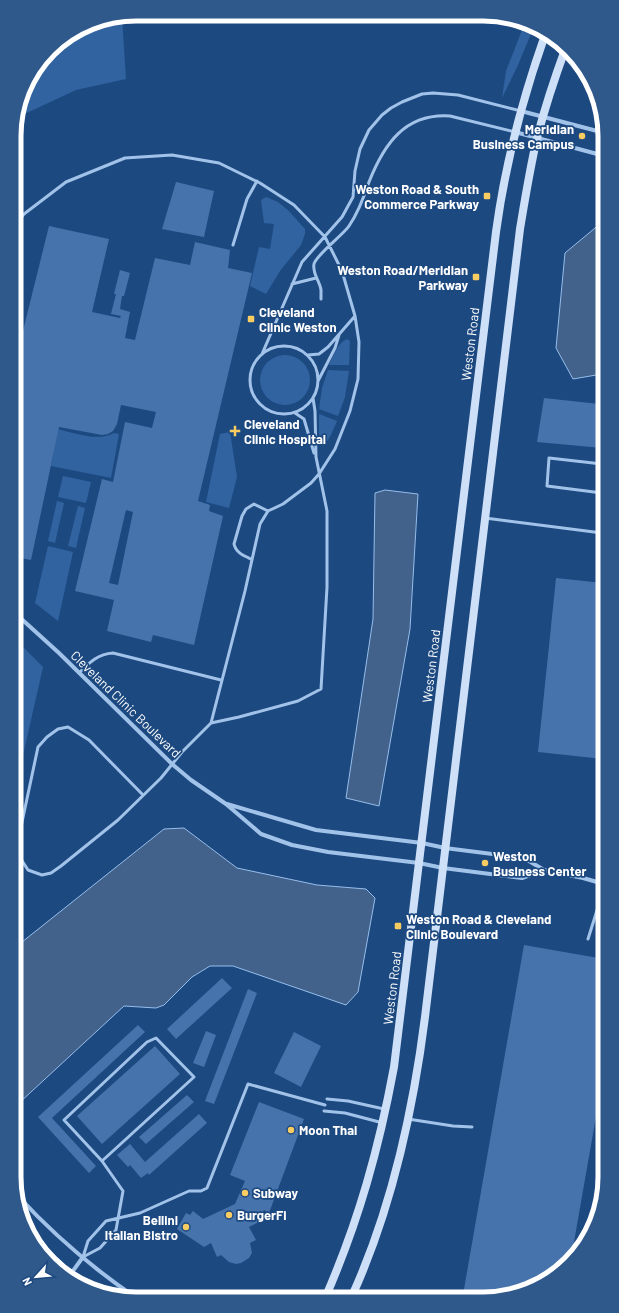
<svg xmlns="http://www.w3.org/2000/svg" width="619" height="1313" font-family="Barlow,sans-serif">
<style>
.green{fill:#3163a0}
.water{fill:#42628c;stroke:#96beeb}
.building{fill:#4673ab;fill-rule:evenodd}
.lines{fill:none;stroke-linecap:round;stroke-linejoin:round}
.service{stroke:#a2c3e9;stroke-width:3}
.minor{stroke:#a2c3e9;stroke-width:4}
.secondary{stroke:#cee0f7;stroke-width:8}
.poi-dot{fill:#f9cc61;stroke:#1d4981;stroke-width:1.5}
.labels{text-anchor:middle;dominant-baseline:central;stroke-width:3.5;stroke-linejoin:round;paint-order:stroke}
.poi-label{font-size:13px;font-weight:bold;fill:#fff;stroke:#1d4981;text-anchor:start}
.street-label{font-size:13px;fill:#fff;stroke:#1d4981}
.rim{fill:none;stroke:#fff;stroke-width:5}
</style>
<rect width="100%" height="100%" fill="#1d4981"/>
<path class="green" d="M485 16H506L533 29 518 65 502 98 506 71 522 30Z
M122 17 126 79 76 90 16 118 27 82 56 45 90 23Z
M266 197 278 202 289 211 305 229V234L301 245 280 271 266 294 250 286 259 247 270 249 274 224 264 223 261 200Z
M347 339 350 341 349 365H329C333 357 338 342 347 339Z
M260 380a25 25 0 1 1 50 0a25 25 0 1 1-50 0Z
M328 370 349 371 345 397 338 416 319 409 322 388Z
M319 414 337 421 331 435 324 446 320 445 319 441Z
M58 429C74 433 98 442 114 433L119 434 111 478 51 466Z
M230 432 237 477 229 508 206 502 220 434Z
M63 476 91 482 86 503 58 497Z
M57 501 64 503 55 543 48 541Z
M78 506 85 508 76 548 68 546Z
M48 546 73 552 58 621 35 603Z
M23 647 43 667 17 782V676Z"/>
<path class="water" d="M601 223 602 374 573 379 556 348 565 253Z
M385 490 418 494 410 629 379 806 346 798 373 619 375 493Z
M184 828 237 868 317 885 366 889 375 898 358 992 346 1005 233 966H210L192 977 164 1005 156 1008 124 1006 18 1104 17 946 164 829Z"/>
<path class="building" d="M176 182 214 191 204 237 162 229Z
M49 226 109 239 92 312 120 318 121 316 111 314 116 294H114L120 270 130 273 124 296H122L120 309 130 312 125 338 135 340 155 258 190 265 195 242 230 250 228 268 252 273 198 501 210 505 209 511 223 516 194 645 153 635 151 642 107 631 114 600 75 591 102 479 113 482 125 422 152 428 156 412 121 405 117 424 113 431 108 434 102 435 59 427 31 560 16 557V359ZM126 510 133 512 118 585 109 583Z
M544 398 599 404 602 403V448L537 442Z
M556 578 603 583V759L538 752Z
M524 945 604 959V1071L571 1259 550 1278 514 1295H463Z
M222 978 232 988 176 1039 167 1029Z
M248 989 257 993 214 1104 205 1101Z
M138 1025 145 1032 52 1118 96 1166 89 1173 38 1117Z
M206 1031 216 1035 204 1067 193 1063Z
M294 1032 321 1046 301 1087 274 1073Z
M155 1046 180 1074 102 1144 77 1116Z
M187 1095 194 1102 146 1144 139 1137Z
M259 1102 304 1119 269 1213 264 1210 259 1222 249 1227 256 1240 250 1243 252 1253 249 1258 241 1263 236 1264 229 1262 221 1255 217 1257 211 1243 204 1247 177 1229 186 1213 190 1215 193 1211 203 1219 235 1204 245 1181 230 1175Z
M199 1114 207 1123 149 1175 148 1173 141 1178 130 1165 128 1167 117 1155 130 1144 145 1162Z"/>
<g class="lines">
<path class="service" d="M15 225 24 214 66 182 125 158 172 155 219 163 260 183 294 205 325 237 342 271 355 316 359 342 358 379 350 411 335 449 319 474 311 483 283 504 268 511 260 524 245 591 211 723 182 752 161 778 118 820 61 866 51 873 42 875 28 870 19 856 18 841 38 747 47 737 58 729 68 727 89 740 143 795
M233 245 247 199 257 181
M292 284 316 278
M321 299C321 296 321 293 321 290 320 281 312 274 314 264 316 255 343 235 349 226 358 213 364 197 369 182 384 144 405 113 450 116L515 132
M250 380a34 34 0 1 1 68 0a34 34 0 1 1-68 0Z
M262 354 302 262 342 217 353 197 355 171 360 149 369 130 382 115 391 108 402 102 422 94 433 93 458 95 521 111
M308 355 319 354 328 347 355 316
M318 381 335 348 339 335
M295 413 304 419 314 453
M602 464 549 458 547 486 602 493
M485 518 602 533
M251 559C244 556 236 553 234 544L242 516 246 509 254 504 268 511
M79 673C90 662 98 654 113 653L221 680
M211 723 239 717 298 701 321 689 327 587V511L316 457 315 411 313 398
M588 939 604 888
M327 1099 348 1101 384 1109
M324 1111 345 1113 383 1123
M408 1119 453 1126 472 1127
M590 1233 605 1160
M83 1257 100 1248 116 1230 123 1191 102 1161 64 1120 147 1042 156 1038 194 1077 102 1161
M83 1257 88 1241 106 1221 140 1213 189 1191H201L207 1188 248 1084 325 1105"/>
<path class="minor" d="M521 111 601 132
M515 132 601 155
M16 614 59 653 172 764 191 780 226 804 261 834 292 845 328 852 419 863 443 868 522 878 544 870
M227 804 316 830 422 843 445 848 524 858 544 870 583 878 604 884
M18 1196C52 1233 94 1269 135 1297
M28 1232 77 1279
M70 1275 83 1257"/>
<path class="secondary" d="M326 1296C359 1220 379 1148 394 1067L496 232C505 165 522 100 545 35
M352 1296C392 1208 413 1112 425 1017L520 229C525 199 530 168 537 138 545 107 555 77 566 47"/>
</g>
<g class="poi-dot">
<circle cx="582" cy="136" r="4"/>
<rect x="483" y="192" width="8" height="8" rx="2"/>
<rect x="472" y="273" width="8" height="8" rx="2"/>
<rect x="247" y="315" width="8" height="8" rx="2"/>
<path d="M233 425h4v4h4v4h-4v4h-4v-4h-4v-4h4z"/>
<circle cx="485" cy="863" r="4"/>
<rect x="394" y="922" width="8" height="8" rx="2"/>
<circle cx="291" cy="1130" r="4"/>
<circle cx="245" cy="1193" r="4"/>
<circle cx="229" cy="1215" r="4"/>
<circle cx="186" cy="1227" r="4"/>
</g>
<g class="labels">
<g class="poi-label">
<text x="574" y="129" text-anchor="end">Meridian<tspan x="574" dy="15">Business Campus</tspan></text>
<text x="479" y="189" text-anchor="end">Weston Road &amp; South<tspan x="479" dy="15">Commerce Parkway</tspan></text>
<text x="468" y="270" text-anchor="end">Weston Road/Meridian<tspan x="468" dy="15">Parkway</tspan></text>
<text x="259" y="312">Cleveland<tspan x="259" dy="15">Clinic Weston</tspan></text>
<text x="244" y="424">Cleveland<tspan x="244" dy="15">Clinic Hospital</tspan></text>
<text x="493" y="856">Weston<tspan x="493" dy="15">Business Center</tspan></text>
<text x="406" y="919">Weston Road &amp; Cleveland<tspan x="406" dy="15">Clinic Boulevard</tspan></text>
<text x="299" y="1130">Moon Thai</text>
<text x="253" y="1193">Subway</text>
<text x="237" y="1215">BurgerFi</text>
<text x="178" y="1220" text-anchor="end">Bellini<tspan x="178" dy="15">Italian Bistro</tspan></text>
</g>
<g class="street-label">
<text transform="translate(470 344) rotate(-83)">Weston Road</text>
<text transform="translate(431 666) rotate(-83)">Weston Road</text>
<text transform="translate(126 704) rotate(44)">Cleveland Clinic Boulevard</text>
<text transform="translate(392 988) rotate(-83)">Weston Road</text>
</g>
</g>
<path d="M0 0H619V1313H0ZM136 21H483A115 115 0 0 1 598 136V1177A115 115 0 0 1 483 1292H136A115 115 0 0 1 21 1177V136A115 115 0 0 1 136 21Z" fill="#2f588b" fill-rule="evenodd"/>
<path class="rim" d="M136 21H483A115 115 0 0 1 598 136V1177A115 115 0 0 1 483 1292H136A115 115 0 0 1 21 1177V136A115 115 0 0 1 136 21Z"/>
<g transform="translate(36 1277) rotate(243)" stroke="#1d4981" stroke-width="3" paint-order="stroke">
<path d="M0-3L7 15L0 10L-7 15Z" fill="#ffffff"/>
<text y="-6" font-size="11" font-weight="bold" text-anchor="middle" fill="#ffffff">N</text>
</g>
</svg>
